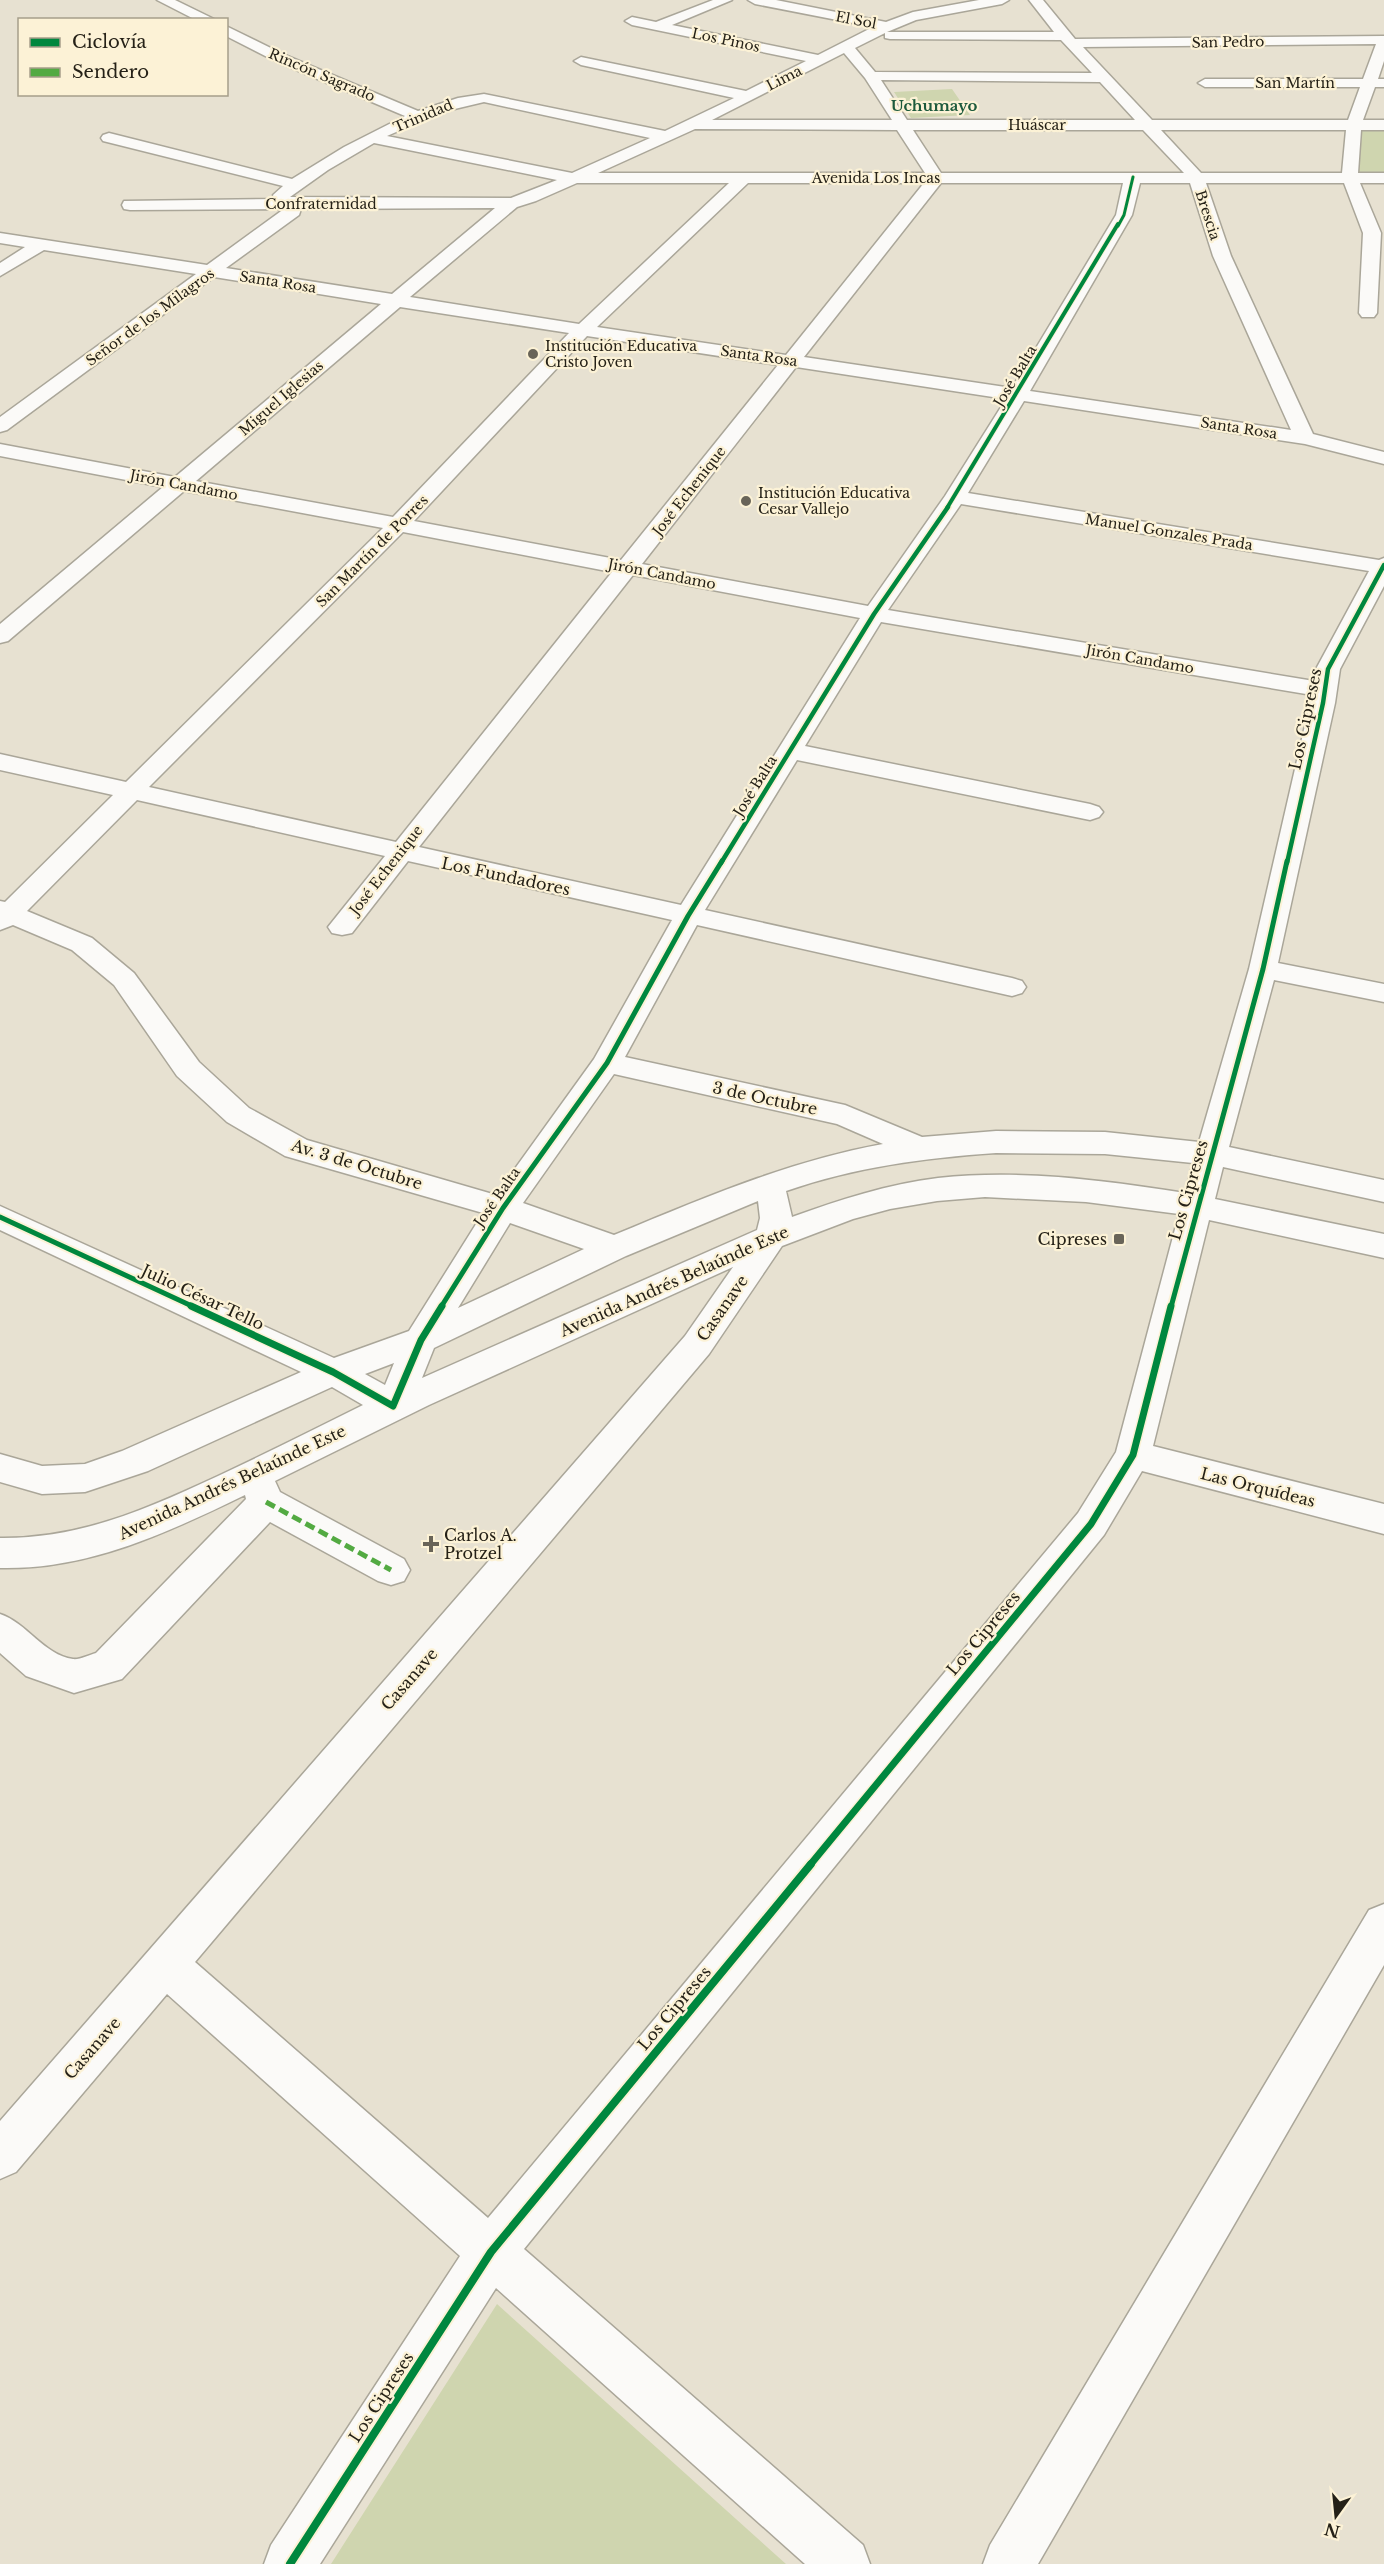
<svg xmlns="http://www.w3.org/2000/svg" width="1384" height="2564" font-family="'Libre Baskerville',serif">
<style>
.green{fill:#cfd5af}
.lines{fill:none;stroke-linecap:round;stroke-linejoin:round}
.minor-casing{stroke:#aaa699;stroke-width:3}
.minor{fill:#fbfaf8;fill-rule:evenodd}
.quiet{stroke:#53aa42;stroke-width:5;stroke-dasharray:10 5;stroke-linecap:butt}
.cycleway-far5-casing{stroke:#fcf2d6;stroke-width:4.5}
.cycleway-far4-casing{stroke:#fcf2d6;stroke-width:6}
.cycleway-far3-casing{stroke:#fcf2d6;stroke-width:8}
.cycleway-far2-casing{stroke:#fcf2d6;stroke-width:9}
.cycleway-far1-casing{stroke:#fcf2d6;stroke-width:10}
.cycleway-casing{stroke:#fcf2d6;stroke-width:12}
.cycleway-far5{stroke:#00873e;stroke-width:3}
.cycleway-far4{stroke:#00873e;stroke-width:4}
.cycleway-far3{stroke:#00873e;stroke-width:4.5}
.cycleway-far2{stroke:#00873e;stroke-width:5}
.cycleway-far1{stroke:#00873e;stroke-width:7}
.cycleway{stroke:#00873e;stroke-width:8}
.poi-dot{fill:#696458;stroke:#fcf2d6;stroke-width:2}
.labels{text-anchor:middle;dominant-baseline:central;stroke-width:4.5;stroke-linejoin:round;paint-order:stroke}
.far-street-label{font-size:14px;fill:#252117;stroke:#fcf2d6}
.far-poi-label{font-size:14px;fill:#252117;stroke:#fcf2d6;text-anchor:start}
.far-neighbourhood-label{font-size:15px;font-weight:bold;fill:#1d5a3c;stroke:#fcf2d6}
.street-label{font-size:16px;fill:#252117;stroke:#fcf2d6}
.poi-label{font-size:16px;fill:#252117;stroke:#fcf2d6;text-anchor:end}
</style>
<rect width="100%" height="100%" fill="#e7e1d1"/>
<path class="green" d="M952 89 970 115 911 118 894 92Z
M1384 126V173H1354L1356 127Z
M497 2304 786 2564H331Z"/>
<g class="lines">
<g class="minor-casing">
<path id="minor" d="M157 0H175L216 20H196Z
M713 0H732L672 25 818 55 873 27 755 4 748 0H776L886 22 913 12 979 0H1009L1002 4 916 20 887 32H1054L1029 0H1043L1075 39 1384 36V61L1378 79H1384V87H1375L1363 120H1384V130H1361L1358 173H1384V183H1360L1381 233 1377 313 1374 317H1362L1359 313 1363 233 1344 183H1206L1231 256 1313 434 1384 452V464L1305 444 1024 401 968 493 1379 560 1384 558V586L1340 669 1335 703 1278 963 1384 984V1002L1274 980 1229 1147 1384 1180V1202L1223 1167 1215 1199 1384 1234V1258L1209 1220 1153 1446 1384 1504V1534L1142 1471 1104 1535 524 2249 863 2545 870 2564H805L496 2288 320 2564H264L271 2545 460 2256 167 1994 16 2172 0 2179V2121L685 1336 733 1267 429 1405 275 1481 280 1492 404 1559 410 1570 404 1581 391 1585 378 1581 270 1522 122 1679 74 1693 26 1676 0 1653V1614C27 1623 44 1655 73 1659 79 1660 89 1655 96 1653L246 1499 245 1495C167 1533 88 1570 0 1568V1538C80 1539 147 1509 218 1476 267 1453 315 1429 363 1405L332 1387 148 1471 85 1492 42 1494 0 1482V1454L42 1466 85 1464 122 1451 301 1372 0 1230V1206L334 1358 409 1331 483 1213 285 1156 227 1122 177 1076 114 985 72 950 13 925 0 930V901L5 902 113 795 0 770V754L126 782 383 528 184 491 8 641 0 643V624L163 487 0 456V444L175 477 381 304 214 277 7 430 0 432V417L196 274 44 250 0 276V263L25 247 0 243V233L207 265 284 209 130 210 124 209 122 205 124 201 274 199 273 195 283 186 103 141 101 138 103 135 109 133 292 179 344 147 405 116 275 61 226 36V26L285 55 418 111 458 98 484 94 665 131 734 98 581 65 574 61 581 57 746 91 806 61 632 25 625 21 632 17 656 22ZM885 33V38L890 39 1061 40 1092 73 875 72 855 48ZM1376 44 1363 79H1205L1198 83 1205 87H1360L1348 120H1152L1083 47ZM844 53 865 78 892 120H712ZM881 80 1100 82 1135 120H907ZM484 102 650 138 572 173 387 136 442 112ZM695 129 897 130 925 173H598ZM913 130H1143L1184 173H941ZM1161 130H1346L1342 173H1201ZM374 143 557 180 511 198 290 197 328 170ZM577 183H729L579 324 410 297 517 207 536 201ZM748 183H924L786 355 597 327ZM941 183H1123L1116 215 1012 388 804 357ZM1140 183H1190L1213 256 1291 430 1030 391 1132 215ZM495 208 392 294 226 268 299 215 301 209ZM400 307 569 333 393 517 196 481ZM587 336 778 365 621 560 414 521ZM796 367 1006 399 945 496 868 606 642 564ZM961 504 1369 571 1316 669 1314 681 888 610ZM403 532 612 572 396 842 149 787ZM633 575 860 618 681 905 419 847ZM881 622 1312 695 1249 969 1199 1142 1105 1132 996 1131 922 1137 845 1105 625 1057 697 925 1012 996 1022 993 1026 987 1022 981 1012 978 705 910 797 760 1090 820 1099 817 1103 812 1099 807 1090 804 805 746ZM137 800 385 856 328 927 332 933 342 935 352 933 408 861 672 920 594 1059 496 1195 307 1140 249 1108 199 1062 134 973 92 938 27 911ZM614 1074 837 1124 883 1144C786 1162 704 1198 614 1235L523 1203ZM996 1153 1105 1154 1193 1163 1185 1193C1103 1180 1020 1169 938 1178 888 1184 839 1200 792 1217L786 1191C855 1167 924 1158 996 1153ZM985 1197 1086 1202 1179 1214 1116 1452 1078 1513 488 2218 195 1962 709 1354 782 1246 853 1219 890 1209 937 1201ZM758 1201 760 1218 757 1230 422 1378 434 1348 626 1256ZM510 1223 584 1249 458 1308ZM394 1363 385 1385 365 1374Z
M1384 1904V1965L1038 2564H983L990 2545 1369 1910Z"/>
</g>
<use href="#minor" class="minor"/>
<path class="quiet" d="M266 1502 391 1570"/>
<g class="cycleway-far5-casing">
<path id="cycleway-far5" d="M1118 226 1124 215 1133 177"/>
</g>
<g class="cycleway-far4-casing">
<path id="cycleway-far4" d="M947 508 1118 224"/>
</g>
<g class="cycleway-far3-casing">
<path id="cycleway-far3" d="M721 863 874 614 948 507
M1287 863 1323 703 1328 669 1384 565"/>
</g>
<g class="cycleway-far2-casing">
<path id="cycleway-far2" d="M0 1217 194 1307
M441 1307 503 1208 607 1063 688 916 722 861
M1171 1307 1263 969 1287 861"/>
</g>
<g class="cycleway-far1-casing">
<path id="cycleway-far1" d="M191 1306 333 1372 393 1406 421 1340 442 1306
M810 1865 1091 1524 1133 1455 1171 1306"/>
</g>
<g class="cycleway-casing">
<path id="cycleway" d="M290 2564 491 2252 811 1864"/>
</g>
<use href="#cycleway-far5" class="cycleway-far5"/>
<use href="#cycleway-far4" class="cycleway-far4"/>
<use href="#cycleway-far3" class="cycleway-far3"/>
<use href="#cycleway-far2" class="cycleway-far2"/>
<use href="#cycleway-far1" class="cycleway-far1"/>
<use href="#cycleway" class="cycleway"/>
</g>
<g class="poi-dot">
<circle cx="533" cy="354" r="6"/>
<circle cx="746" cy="501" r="6"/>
<rect x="1113" y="1233" width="12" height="12" rx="3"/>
<path d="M428 1535h6v6h6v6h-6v6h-6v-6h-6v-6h6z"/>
</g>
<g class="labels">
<g class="far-street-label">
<text transform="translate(856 20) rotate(11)">El Sol</text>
<text transform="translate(726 40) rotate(12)">Los Pinos</text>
<text transform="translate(1228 42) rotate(-1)">San Pedro</text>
<text transform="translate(322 75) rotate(23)">Rincón Sagrado</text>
<text transform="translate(784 78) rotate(-27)">Lima</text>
<text x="1295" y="83">San Martín</text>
<text transform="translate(423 116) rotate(-23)">Trinidad</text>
<text x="1037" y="125">Huáscar</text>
<text x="876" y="178">Avenida Los Incas</text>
<text x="321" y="204">Confraternidad</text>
<text transform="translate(1208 215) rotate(72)">Brescia</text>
<text transform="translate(278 282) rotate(9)">Santa Rosa</text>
<text transform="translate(150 317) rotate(-36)">Señor de los Milagros</text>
<text transform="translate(759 356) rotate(8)">Santa Rosa</text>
<text transform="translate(1015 376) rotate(-59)">José Balta</text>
<text transform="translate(281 398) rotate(-41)">Miguel Iglesias</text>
<text transform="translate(1239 428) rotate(9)">Santa Rosa</text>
<text transform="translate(184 485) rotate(11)">Jirón Candamo</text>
<text transform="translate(689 491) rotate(-52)">José Echenique</text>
<text transform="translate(1169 532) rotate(9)">Manuel Gonzales Prada</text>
<text transform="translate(372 551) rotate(-45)">San Martín de Porres</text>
<text transform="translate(662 574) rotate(11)">Jirón Candamo</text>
<text transform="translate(1140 659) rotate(10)">Jirón Candamo</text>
<text transform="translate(755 786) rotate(-58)">José Balta</text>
<text transform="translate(386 870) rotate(-52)">José Echenique</text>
<text transform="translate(497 1197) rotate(-55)">José Balta</text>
</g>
<g class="far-poi-label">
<text x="545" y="346">Institución Educativa<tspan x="545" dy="16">Cristo Joven</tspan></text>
<text x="758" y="493">Institución Educativa<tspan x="758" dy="16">Cesar Vallejo</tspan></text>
</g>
<g class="far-neighbourhood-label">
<text x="934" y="105">Uchumayo</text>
</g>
<g class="street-label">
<text transform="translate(1305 719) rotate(-78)">Los Cipreses</text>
<text transform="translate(506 876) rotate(12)">Los Fundadores</text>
<text transform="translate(765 1098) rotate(12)">3 de Octubre</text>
<text transform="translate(357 1164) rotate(17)">Av. 3 de Octubre</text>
<text transform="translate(1188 1190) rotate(-74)">Los Cipreses</text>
<text transform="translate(674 1281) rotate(-24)">Avenida Andrés Belaúnde Este</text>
<text transform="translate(203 1297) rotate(25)">Julio César Tello</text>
<text transform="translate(722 1308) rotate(-55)">Casanave</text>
<text transform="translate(232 1482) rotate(-25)">Avenida Andrés Belaúnde Este</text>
<text transform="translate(1258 1487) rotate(14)">Las Orquídeas</text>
<text transform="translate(983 1633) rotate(-50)">Los Cipreses</text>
<text transform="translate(409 1679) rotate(-49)">Casanave</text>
<text transform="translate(674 2008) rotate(-50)">Los Cipreses</text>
<text transform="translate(92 2048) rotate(-49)">Casanave</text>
<text transform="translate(381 2397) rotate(-57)">Los Cipreses</text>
</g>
<g class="poi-label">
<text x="1107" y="1239">Cipreses</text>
<text x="444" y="1535" text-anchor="start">Carlos A.<tspan x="444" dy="18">Protzel</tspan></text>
</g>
</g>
<rect x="18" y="18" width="210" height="78" fill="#fcf2d6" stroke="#a69e8a" stroke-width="1.5"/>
<rect x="30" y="38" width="30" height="9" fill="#00873e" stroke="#a69e8a" stroke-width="1.5"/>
<text x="72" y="48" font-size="18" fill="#252117">Ciclovía</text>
<rect x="30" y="68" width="30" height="9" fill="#53aa42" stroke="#a69e8a" stroke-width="1.5"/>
<text x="72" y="78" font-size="18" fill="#252117">Sendero</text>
<g transform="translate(1336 2516) rotate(195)" stroke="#fcf2d6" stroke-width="4.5" paint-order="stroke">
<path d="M0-4.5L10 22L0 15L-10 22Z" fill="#252117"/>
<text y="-9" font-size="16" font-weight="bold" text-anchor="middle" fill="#252117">N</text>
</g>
</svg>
